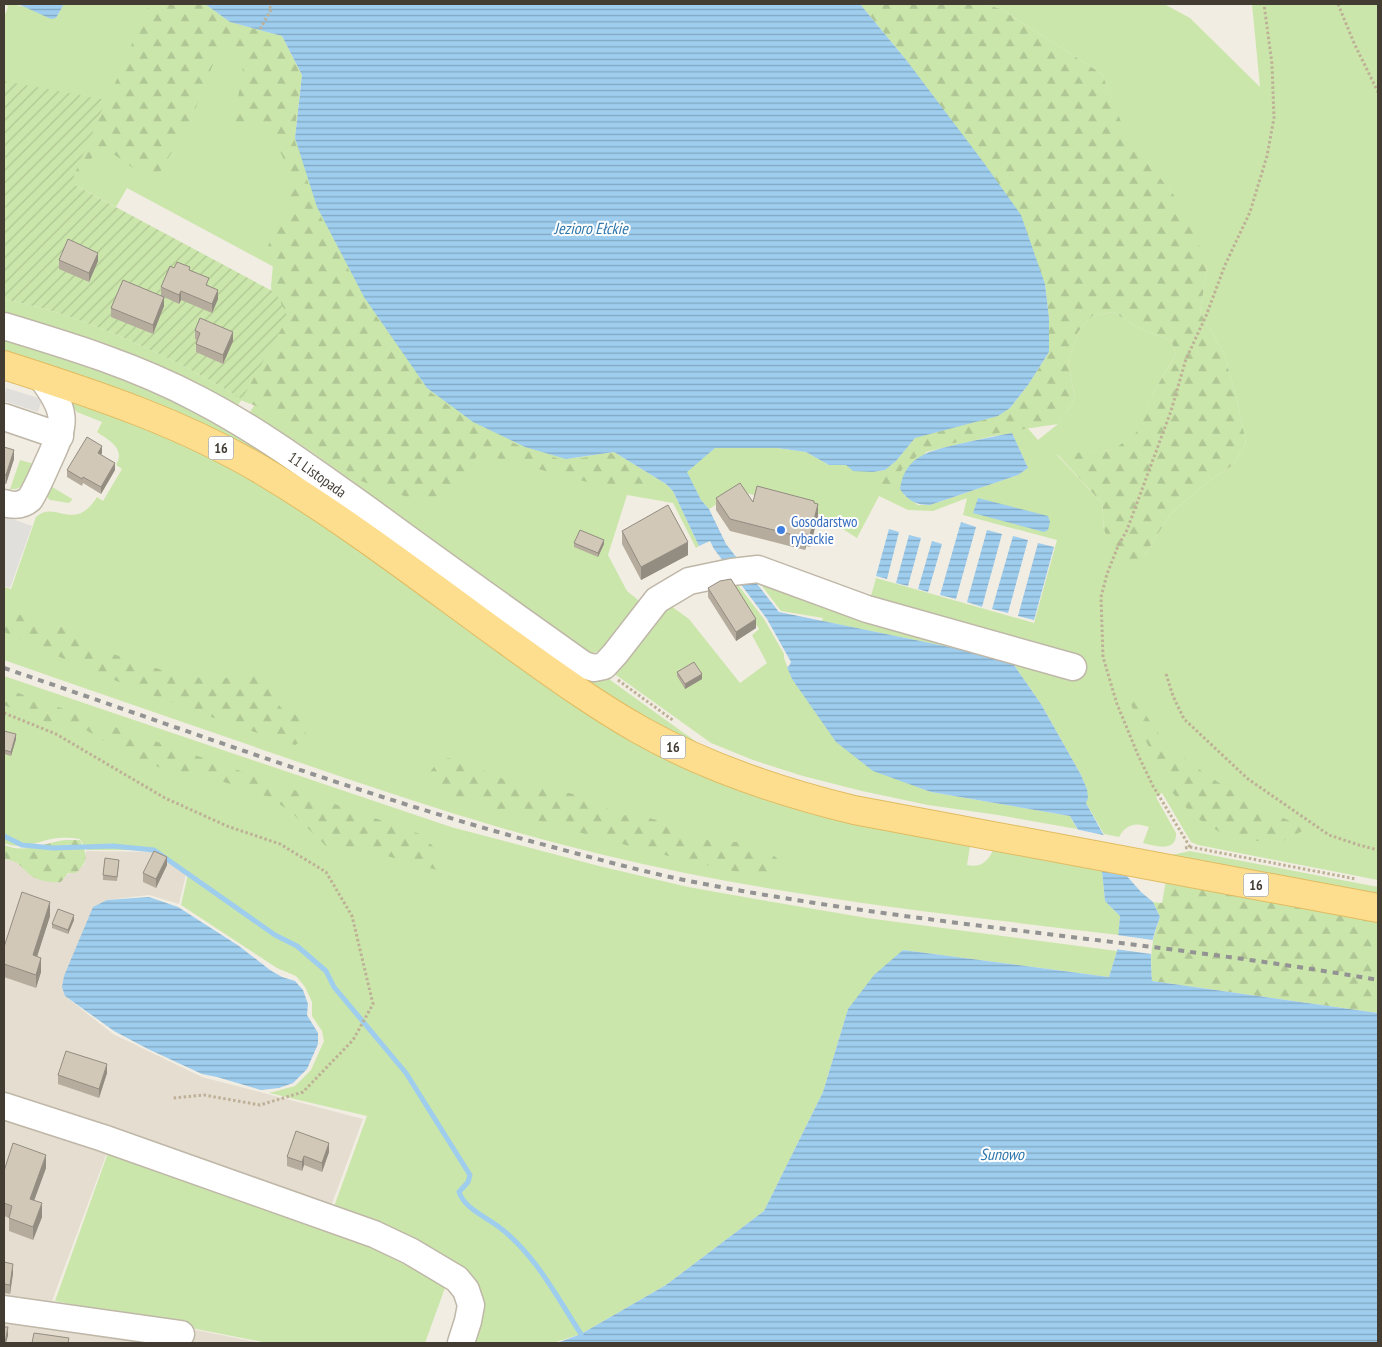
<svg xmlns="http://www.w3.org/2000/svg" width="1382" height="1347" font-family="'PT Sans Narrow',sans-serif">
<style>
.residential{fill:#e5ded0}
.grass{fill:#cbe6ab;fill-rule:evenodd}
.forest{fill:url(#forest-firs)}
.garden{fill:url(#garden-furrows)}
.parking{fill:#e1dfdb}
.water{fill:url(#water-rules)}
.pier{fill:#f1ede2}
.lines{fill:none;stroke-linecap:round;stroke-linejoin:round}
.stream{stroke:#9ecdee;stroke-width:5}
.minor-casing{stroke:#bfb7a8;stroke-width:29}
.major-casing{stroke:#e1bb60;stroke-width:30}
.path{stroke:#beb097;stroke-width:3;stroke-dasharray:2.5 2.5;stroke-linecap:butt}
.minor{stroke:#fff;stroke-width:26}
.major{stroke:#fdde8f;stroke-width:28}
.rail{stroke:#939393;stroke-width:4;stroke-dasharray:6 6;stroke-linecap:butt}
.wall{fill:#b5ac9e}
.shaded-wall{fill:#938c81}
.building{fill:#d2c8b8;stroke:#938c81}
.shop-dot{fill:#3f7fe0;stroke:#fff;stroke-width:2}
.labels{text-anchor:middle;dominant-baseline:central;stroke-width:4;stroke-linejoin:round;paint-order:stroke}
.shield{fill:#fff;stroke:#7b7670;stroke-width:1}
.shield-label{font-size:14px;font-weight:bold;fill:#423c33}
.street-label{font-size:15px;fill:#423c33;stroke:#fff}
.shop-label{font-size:15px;fill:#366cbe;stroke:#fff;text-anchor:start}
.water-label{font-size:16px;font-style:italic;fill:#2f77ac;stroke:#fff}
</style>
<defs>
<pattern id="forest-firs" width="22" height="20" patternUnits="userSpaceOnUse" patternTransform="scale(1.25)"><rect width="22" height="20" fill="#cbe6ab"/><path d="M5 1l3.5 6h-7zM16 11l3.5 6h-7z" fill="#b0c694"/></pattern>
<pattern id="garden-furrows" width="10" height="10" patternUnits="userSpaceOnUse" patternTransform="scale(1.25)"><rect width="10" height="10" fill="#cbe6ab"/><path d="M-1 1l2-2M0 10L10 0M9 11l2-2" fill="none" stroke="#b0c694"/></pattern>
<pattern id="water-rules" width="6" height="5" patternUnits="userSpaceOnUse" patternTransform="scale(1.25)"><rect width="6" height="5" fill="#9ecdee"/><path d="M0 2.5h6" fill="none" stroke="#82a8c1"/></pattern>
</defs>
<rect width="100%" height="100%" fill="#f1ede2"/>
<path class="residential" d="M86 851 152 852 186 874 179 904 149 895 107 900 65 996 113 1034 202 1077 363 1119 325 1223 109 1147 52 1301 261 1343H4V859L15 861 32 876H65L84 865Z"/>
<path class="grass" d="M6 4C23 4 40 13 56 18L64 4H205L230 22 282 36 302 75 295 138 566 459 614 452 666 484 673 491 699 546 696 548 673 503 627 495 608 555 627 591 643 604 605 646C599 651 596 654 588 652L312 452 250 412 301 334 287 274 127 188 116 207 71 183 4 81V17L8 7Z
M984 4H1164L1190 18 1260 87 1252 4H1378V880L1198 845 1191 842 1162 793 1156 797 1176 833C1177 853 1155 846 1143 843L1149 827C1136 822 1126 824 1119 837L1104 834 1086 803 1087 789 1081 775 1041 704 1014 665 964 650 822 621 823 618 781 611 759 582 869 603 876 578 1034 623 1057 540 963 515 967 498 933 511 908 510 879 496 857 538 816 512 739 491 709 509 701 500 686 472 715 448H777L806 452 829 465H846L873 472 885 470 896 461 915 438 1010 408 1038 440 1058 424 1075 399 1068 362 1078 332 1092 316 1113 312 1137 327 1171 341 1176 354 1153 393 1137 433 1113 450 1057 455 1102 503 1104 529 1144 556 1171 513 1213 478 1233 465 1246 443 1237 399 1224 354 1200 312 1207 268 1173 194 1126 137 1102 74 1001 9ZM1012 434 1028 468 1018 475 930 505H918L904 495 926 452 993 436Z
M4 299C20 303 36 306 52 311 117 332 183 363 242 399L238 405 176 373 102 342 4 313Z
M4 336 132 378 210 416 606 677 702 746 700 747 628 710 382 538 4 353Z
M67 399 149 426 242 473 334 531 570 703 618 733 834 817 970 846 967 865C980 868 988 862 993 850L1102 871 1105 901 1120 916 1119 935C946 914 774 896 604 855 493 829 385 792 278 755 186 723 95 692 4 660V587L11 589 36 517C55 499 74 534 97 497L103 501 122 469 116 465C126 448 108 440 97 432L102 422 77 412Z
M20 460 34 464 24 486 16 489H10Z
M49 485 72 499V500L69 503 50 500 45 495Z
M735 581 764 619 784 654V658L792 679 873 770 931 792 1070 816 1077 829 998 815 928 805 862 791 803 776 753 760 711 743 616 675 615 668 667 603 689 619 740 683 767 663 752 635 759 629 730 583Z
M4 676 451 827 599 866 688 887 767 901 867 918 1117 951 1109 977 903 950 848 1009 823 1092 764 1211 666 1285 581 1334 553 1343H468L479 1307 332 1212 367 1116 269 1093 295 1086 311 1070 324 1041 322 1031 312 1016V1002L305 987 296 976 277 968 181 905 188 874 152 850H87L80 839C71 838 61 837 51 839 34 843 21 850 4 843Z
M1190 851 1378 887V897L1167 856Z
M109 1150 325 1225 446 1285 425 1343H268L55 1301Z"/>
<path class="forest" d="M149 4H203L230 22 281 36 301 75 294 138 316 208 363 297 426 389 472 423 524 448 566 461 611 453 646 480 648 491 606 487 478 453 465 480 453 493 416 500 361 481 261 408 230 396 266 333 272 299 271 286 273 265 268 246 280 220 291 207 286 164 275 141 254 125 239 137 232 126 243 73 241 55 219 49 193 115 159 174H141L115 155 93 156 79 181 73 199 4 83 107 102Z
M860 4H984L1001 9 1102 74 1127 137 1173 194 1193 228 1207 268 1200 312 1224 354 1237 399 1246 443 1233 465 1213 478 1171 513 1144 556 1134 565 1124 566 1112 552 1104 529 1102 503 1057 454 1113 450 1136 433 1153 393 1176 354 1171 341 1137 327 1113 312 1092 316 1078 332 1068 362 1075 399 1058 424 991 434 924 450 903 468 890 489 883 488 880 484 882 479 915 438 998 416 1010 408 1028 385 1049 352V318L1045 284 907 61Z
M4 610 62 627 110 653 183 677 229 678 258 675 271 680 276 692 277 703 284 711 294 713 303 723 306 735 301 742 295 745C196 714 98 676 4 632Z
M1120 678 1165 743 1208 776 1263 810 1308 828 1283 841H1256L1228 837 1195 817 1169 789 1149 748Z
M4 688 420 834 436 849 444 863 437 870 362 849 328 848 292 813 271 798 218 780 166 770 130 756 79 726 51 724 4 705Z
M448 758 471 765 512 783 538 786 578 795 622 815 642 816 664 822 692 836 722 844 741 841 767 850 779 860 776 873 770 879C657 856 545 824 435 790L427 784C428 769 436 764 448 758Z
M65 840H80C88 855 88 861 76 873H68L61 882C52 883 38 881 30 875 20 866 19 861 4 859V845C25 854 43 843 65 840Z
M1166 880 1378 921V1013L1152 981C1150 955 1151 942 1160 917L1153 902 1162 903Z"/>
<path class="garden" d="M4 81 106 100 71 183 276 293 288 317 242 399C183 363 117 332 52 311 36 306 20 303 4 299Z"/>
<path class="parking" d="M6 388 42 399 38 412 4 401Z
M4 516 32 526 10 588 4 586Z"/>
<path class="water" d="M18 4H64L56 18 51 19Z
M205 4H860L907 61 984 163 1021 215 1045 284 1049 318V352L1028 385 1010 408 998 416 915 438 896 461 885 470 873 472 853 471 846 465H829L806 452 777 448H715L687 472 701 500 709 509 726 544 779 612 964 650 1014 665 1041 704 1081 775 1087 789 1088 798 1086 803 1125 874 1141 892 1153 902 1160 917C1150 943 1150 953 1152 981L1378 1013V1343H557L581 1334 666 1285 764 1211 823 1092 848 1009 874 975 903 950 1109 977 1117 951 1120 916 1105 901 1102 871 1070 816 931 792 873 771 836 742 792 679 787 667 789 666 791 662 767 619 714 549 710 541 699 546 673 491 666 484 614 452 566 459 525 447 473 422 427 388 364 297 317 207 295 138 302 75 282 36 230 22Z
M1012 433 1028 468 1018 475 930 505C916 505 908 501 900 489 905 455 930 451 959 444 977 440 994 436 1012 433Z
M978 498 1048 516 1050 522 1048 530 1044 532 973 513Z
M961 522 976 527 956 599 940 595Z
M889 529 899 532 887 579 876 576Z
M987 530 1002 534 982 607 967 602Z
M909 535 921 538 908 586 896 583Z
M1013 536 1028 540 1008 613 992 609Z
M932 541 942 544 928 592 918 589Z
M1038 543 1054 547 1034 620 1018 616Z
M149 897 178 907 239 946 270 970 282 977 295 981 303 990 308 1004 307 1015 318 1033V1044L307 1069 293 1083 279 1088 261 1090 217 1077 202 1074 148 1049 114 1031 65 996 62 987 64 976 93 907 107 900Z"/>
<path class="pier" d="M1075 829 1108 836 1127 873 1098 869Z
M1117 935 1153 940 1151 954 1115 949Z"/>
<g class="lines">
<path class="stream" d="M4 836 22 845 53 848 113 846 154 850 275 935 297 946 326 971 334 987 406 1073 470 1175 468 1182 459 1192C465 1209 485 1216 499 1227 535 1254 557 1297 581 1334"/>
<g class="minor-casing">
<g id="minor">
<path id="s1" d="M4 326C70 346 136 366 198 399 262 432 319 475 378 517 446 567 515 616 584 665L594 668 604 666 615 654 657 600 689 581 732 572 758 569 867 609 1073 667"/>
<path d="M4 417 60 436"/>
<path d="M4 503C14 506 22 506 30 499 38 486 43 473 49 460 67 422 67 411 41 377"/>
<path d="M4 1106 103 1138 374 1234 410 1251 457 1279 466 1290 471 1305 468 1321 461 1343"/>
<path d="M4 1309 181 1334"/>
</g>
</g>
<g class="major-casing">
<path id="major" d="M4 365C95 394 186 424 268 474 351 524 428 584 507 641 550 672 594 704 640 730 707 768 780 792 854 810L1378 908"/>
</g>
<path class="path" d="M1338 4 1354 43 1378 92
M260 29 272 8 267 6
M1166 674 1173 696 1184 719 1248 779 1329 835 1359 845 1378 850
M618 680 674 721
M4 713 56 734 165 798 227 826 280 844 326 872 352 916 373 1004 353 1040 303 1092 260 1105 204 1095 173 1098
M1190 847 1153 786 1138 755 1117 704 1103 657 1101 597 1107 574 1118 546 1127 530 1171 411 1186 359 1206 316 1225 265 1250 212 1267 156 1274 118 1272 64 1264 4
M1185 848 1190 847 1356 879"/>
<use href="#minor" class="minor"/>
<use href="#major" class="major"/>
<path class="rail" d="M4 668C178 727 352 792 530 841 583 855 635 870 689 881 917 926 1150 940 1378 980"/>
</g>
<path class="wall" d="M59 260 98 261 89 282 59 269Z
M174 268 190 270 209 286 218 299 212 313 181 300 179 304 164 297V306L153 334 111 317V308L161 295V287Z
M195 330 233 341 223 364 196 352V344L197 340 195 339Z
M4 447 14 459 6 484H4Z
M102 453 101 455 115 470 101 494 83 483 82 486 67 477V470Z
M716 498 753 502 814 503 818 516 810 547 806 546 805 550 730 531 716 510Z
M622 531 688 555 641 580 622 544Z
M574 543 604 544 598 557 574 547Z
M708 588 756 628 736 641 708 597Z
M677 672 702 679 685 689 677 676Z
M4 731 16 739 11 756 4 754Z
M119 864 117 881 103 880V875Z
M167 865 156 888 143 882V873Z
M50 916 37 957 41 972 36 988 4 977V947Z
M74 920 68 934 52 928V924Z
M107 1073 99 1098 58 1084V1075Z
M329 1152 322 1172 304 1165 302 1171 287 1166V1157Z
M46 1168 34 1200 42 1217 33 1240 9 1231V1218L4 1216V1171Z
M4 1262 13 1273 10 1294 4 1293Z"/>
<path class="shaded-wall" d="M98 253V261L89 282V273Z
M218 290V299L212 313V304Z
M181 291V300L179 304V295Z
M164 297V306L153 334V325Z
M233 332V341L223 364V355Z
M102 446V453L98 459V453Z
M14 450V459L6 484V475Z
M115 463V470L101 494V487Z
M818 504V516L810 547V535Z
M806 534V546L805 550V538Z
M604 540V544L598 557V553Z
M688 542V555L641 580V567Z
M756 619V628L736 641V632Z
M702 674V679L685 689V684Z
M16 734V739L11 756V752Z
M167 857V865L156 888V879Z
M50 902V916L33 969V955Z
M74 915V920L68 934V930Z
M41 958V972L36 988V975Z
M107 1064V1073L99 1098V1089Z
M329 1143V1152L322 1172V1163Z
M46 1155V1168L30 1212V1199Z
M304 1156V1165L302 1171V1162Z
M42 1203V1217L33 1240V1227Z
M13 1264V1273L10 1294V1285Z
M8 1327V1336L6 1343H5Z"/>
<path class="building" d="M68 239 98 253 89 273 59 260Z
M177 262 190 267 189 270 209 278 206 285 218 290 212 304 181 291 179 295 161 287 170 266 174 268Z
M123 280 164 297 153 325 111 308Z
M200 318 233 332 223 355 196 344 200 333 195 330Z
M87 437 102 446 98 453 115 463 101 487 83 477 82 479 67 470Z
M4 447 14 450 6 475H4Z
M740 483 753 502 757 486 814 501V503L818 504 810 535 806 534 805 538 730 519 716 498Z
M668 505 688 542 641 567 622 531Z
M580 530 604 540 598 553 574 543Z
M731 579 756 619 736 632 708 588 720 581Z
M694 662 702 674 685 684 677 672Z
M4 731 16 734 11 752 4 750Z
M154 851 167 857 156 879 143 873Z
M105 858 119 860 117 877 103 875Z
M22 892 50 902 33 955 41 958 36 975 4 964V947Z
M58 909 74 915 68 930 52 924Z
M66 1051 107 1064 99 1089 58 1075Z
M296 1131 329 1143 322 1163 304 1156 302 1162 287 1157Z
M13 1143 46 1155 30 1199 42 1203 33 1227 9 1218 12 1206 4 1203V1171Z
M4 1262 13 1264 10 1285 4 1284Z
M4 1327H8L5 1343H4Z
M34 1333 69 1338 68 1343H32Z"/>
<circle class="shop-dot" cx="781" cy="530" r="5"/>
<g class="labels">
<g class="shield">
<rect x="208.5" y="436.5" width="25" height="23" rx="4"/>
<rect x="660.5" y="735.5" width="25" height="23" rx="4"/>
<rect x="1243.5" y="873.5" width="25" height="23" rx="4"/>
</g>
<g class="shield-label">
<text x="221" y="448">16</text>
<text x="673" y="747">16</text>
<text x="1256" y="885">16</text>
</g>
<g class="street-label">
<text stroke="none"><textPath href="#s1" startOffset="349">11 Listopada</textPath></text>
</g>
<g class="shop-label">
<text x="791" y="521">Gosodarstwo<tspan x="791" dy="17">rybackie</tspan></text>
</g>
<g class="water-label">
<text x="591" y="228">Jezioro Ełckie</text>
<text x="1002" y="1154">Sunowo</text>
</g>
</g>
<rect width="1382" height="1347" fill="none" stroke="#423c33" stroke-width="10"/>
</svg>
